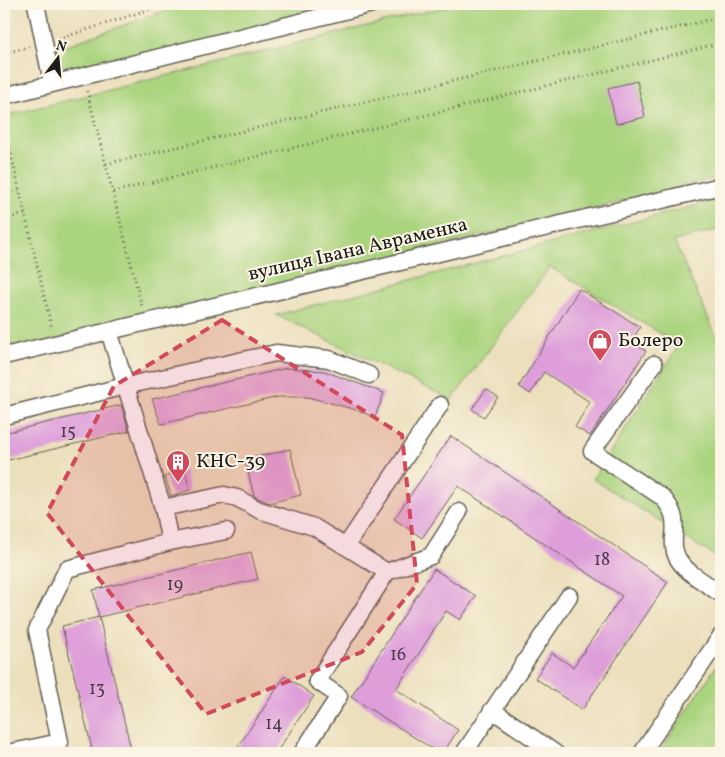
<svg xmlns="http://www.w3.org/2000/svg" width="725" height="757" font-family="Vollkorn,serif">
<style>
.green{fill:#abd47f;stroke:#64784e}
.building{fill:#de9eda}
.lines{fill:none;stroke-linecap:round;stroke-linejoin:round}
.minor-casing{stroke:#646054;stroke-width:19}
.path{stroke:#646054;stroke-width:3;stroke-dasharray:1 4;stroke-linecap:butt}
.minor{stroke:#fff;stroke-width:16}
.marked{fill:#d1495b;fill-opacity:0.2;stroke:#d1495b;stroke-width:4;stroke-dasharray:10 6;stroke-linejoin:round}
.labels{text-anchor:middle;dominant-baseline:central;stroke-width:4;stroke-linejoin:round;paint-order:stroke}
.number-label{font-size:18px;fill:#4c3c4c}
.street-label{font-size:20px;fill:#1c1c1c;stroke:#fcf5e5}
.poi-label{font-size:20px;fill:#1c1c1c;stroke:#fcf5e5;text-anchor:start}
</style>
<rect width="100%" height="100%" fill="#fcf5e5"/>
<filter id="ink" filterUnits="userSpaceOnUse"><feTurbulence type="fractalNoise" baseFrequency=".02" numOctaves="2"/><feDisplacementMap in="SourceGraphic" scale="10" xChannelSelector="R" yChannelSelector="G"/><feConvolveMatrix kernelMatrix="1 2 1 2 8 2 1 2 1" color-interpolation-filters="sRGB"/></filter>
<filter id="wash" filterUnits="userSpaceOnUse"><feTurbulence type="fractalNoise" baseFrequency=".0096" numOctaves="4" result="noise"/><feDisplacementMap in="SourceGraphic" scale="20" xChannelSelector="R" yChannelSelector="G"/><feGaussianBlur stdDeviation="1.12" result="paint"/><feColorMatrix in="noise" values="0 0 0 0 0 0 0 0 0 0 0 0 0 0 0 0 0 1.4 0 .05"/><feComposite in="paint" operator="in"/></filter>
<g filter="url(#wash)">
<rect width="100%" height="100%" fill="#ebdfbc"/>
<path class="green" d="M184 4H358L77 74C62 71 60 62 56 49Z
M456 4H721V177L4 352V116Z
M721 199V229L674 241 721 347V560L593 479 679 345 550 267 452 400 276 315Z
M721 659V753H659Z"/>
<g id="blocks">
<path class="building" d="M637 81 645 117 616 124 608 88Z
M579 289 640 327 631 342 646 351 590 436 575 427 590 402 544 372 530 394 519 386Z
M287 368 324 371 384 393 375 417 353 409 308 397H278L161 424 152 399Z
M486 389 498 397 484 417 472 409Z
M121 405 129 431 4 461V433Z
M451 436 668 582 582 710 535 678 552 653 573 667 622 596 458 486 422 538 394 519Z
M290 449 301 495 269 503 254 496 245 460Z
M185 470 190 490 171 496 165 476Z
M251 552 258 579 99 617 93 590Z
M434 569 476 596 460 620 446 611 396 689 458 730 443 753H439L351 697Z
M99 617 132 753H93L62 626Z
M285 676 314 696 276 753H234Z"/>
</g>
</g>
<g filter="url(#ink)">
<use href="#blocks" fill-opacity="0" stroke="#646054" stroke-width="1"/>
<g class="lines">
<g class="minor-casing">
<path id="minor" d="M36 4 52 82
M4 96 372 4
M109 331 163 508 170 542
M4 356 721 186
M654 364 592 451 662 497C686 523 666 537 678 559 687 574 708 584 721 594
M4 416 125 386 276 353 329 359 369 375
M163 508 224 495 237 498 259 510 314 527 387 572
M346 546 440 405
M492 710 555 753
M8 753 60 742 37 630 67 569 170 542 226 531
M302 753 339 696 317 681 387 572 431 556 459 512
M464 753 569 596
M642 753 721 636"/>
</g>
<path class="path" d="M58 39 166 4
M4 53 30 47
M87 91 142 307
M4 125 52 329
M106 164 721 17
M113 192 721 43
M4 195 19 191
M4 219 25 214"/>
<use href="#minor" class="minor"/>
</g>
</g>
<path class="marked" d="M222 320 402 435 417 584 362 652 206 714 47 513 114 386Z"/>
<defs>
<g id="shop-pin" transform="scale(1.25)"><path d="M0 17L-7.5 6A9.5 9.5 0 1 1 7.5 6Z" fill="#d1495b" stroke="#fcf5e5"/><path d="M-5-2.5h2.3a2.7 3.5 0 0 1 5.4 0H5L5.5 6h-11ZM-1.5-2.5h3a1.5 2.3 0 0 0-3 0Z" fill="#fff"/></g>
<g id="building-pin" transform="scale(1.25)"><path d="M0 17L-7.5 6A9.5 9.5 0 1 1 7.5 6Z" fill="#d1495b" stroke="#fcf5e5"/><path d="M-4-6H4V6H1V3H-1V6H-4ZM-2.5-4.3h1.7v1.8h-1.7ZM.8-4.3h1.7v1.8H.8ZM-2.5-1h1.7V.8h-1.7ZM.8-1h1.7V.8H.8Z" fill="#fff"/></g>
</defs>
<g fill-rule="evenodd">
<use href="#shop-pin" x="600" y="341"/>
<use href="#building-pin" x="178" y="462"/>
</g>
<g class="labels">
<g class="number-label">
<text x="68" y="432">15</text>
<text x="602" y="560">18</text>
<text x="175" y="585">19</text>
<text x="398" y="655">16</text>
<text x="97" y="689">13</text>
<text x="274" y="724">14</text>
</g>
<g class="street-label">
<text transform="translate(358 250) rotate(-13)">вулиця Івана Авраменка</text>
</g>
<g class="poi-label">
<text x="618" y="341">Болеро</text>
<text x="196" y="462">КНС-39</text>
</g>
</g>
<rect width="725" height="757" fill="none" stroke="#fcf5e5" stroke-width="20"/>
<g transform="translate(58 58) rotate(16)" stroke="#fcf5e5" stroke-width="4" paint-order="stroke">
<path d="M0-4L9 19L0 12L-9 19Z" fill="#1c1c1c"/>
<text y="-8" font-size="14" font-weight="bold" text-anchor="middle" fill="#1c1c1c">N</text>
</g>
</svg>
